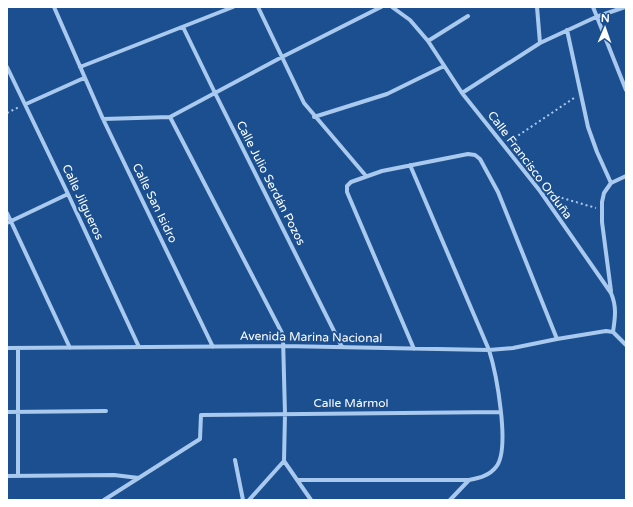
<svg xmlns="http://www.w3.org/2000/svg" width="633" height="507" font-family="'Varela Round',sans-serif">
<style>
.lines{fill:none;stroke-linecap:round;stroke-linejoin:round}
.path{stroke:#a9c9ee;stroke-width:2;stroke-dasharray:2 3;stroke-linecap:butt}
.street{stroke:#a9c9ee;stroke-width:4}
.labels{text-anchor:middle;dominant-baseline:central;stroke-width:4;stroke-linejoin:round;paint-order:stroke}
.street-label{font-size:12px;fill:#fff;stroke:#1b4f8f}
</style>
<rect width="100%" height="100%" fill="#1b4f8f"/>
<g class="lines">
<path class="path" d="M7 113 19 107
M510 141 574 98
M552 195 596 208"/>
<path class="street" d="M54 7 103 119 213 347
M258 7 304 103 366 176
M392 7 410 20 428 41 462 93 540 191 611 293C617 307 615 318 613 332
M537 7 540 43
M593 7 626 90
M183 27 215 93 342 347
M567 30 588 127 597 152 611 183
M428 41 468 16
M7 67 68 194 139 347
M80 67 233 7
M462 93 540 43 596 17 625 7
M26 104 84 78
M170 117 282 333 283 338 285 414 284 461 311 500
M314 117 387 94 444 66
M103 119 170 117 282 57 381 7
M7 213 70 348
M7 223 68 194
M611 291 602 222V202L604 193 611 183 626 176
M7 348 283 346 489 350 513 348 557 339 606 331 613 332 626 345
M414 349 347 192V186L351 182 382 171 468 154 475 155 480 159 498 192 557 339
M7 412 106 411
M235 460 243 500
M7 476 114 475 139 478
M18 476V348
M298 480H469C479 478 489 476 496 467 511 449 496 372 489 350L410 165
M104 500 200 439 201 415 501 412
M249 500 284 461
M450 500 469 480"/>
</g>
<g class="labels">
<g class="street-label">
<text transform="translate(530 165) rotate(53)">Calle Francisco Orduña</text>
<text transform="translate(271 183) rotate(63)">Calle Julio Serdán Pozos</text>
<text transform="translate(83 202) rotate(65)">Calle Jilgueros</text>
<text transform="translate(155 203) rotate(64)">Calle San Isidro</text>
<text transform="translate(311 337) rotate(1)">Avenida Marina Nacional</text>
<text x="351" y="403">Calle Mármol</text>
</g>
</g>
<rect width="633" height="507" fill="none" stroke="#ffffff" stroke-width="16"/>
<g transform="translate(605 28) rotate(2)" stroke="#1b4f8f" stroke-width="3" paint-order="stroke">
<path d="M0-3L7 15L0 10L-7 15Z" fill="#ffffff"/>
<text y="-6" font-size="11" font-weight="bold" text-anchor="middle" fill="#ffffff">N</text>
</g>
</svg>
